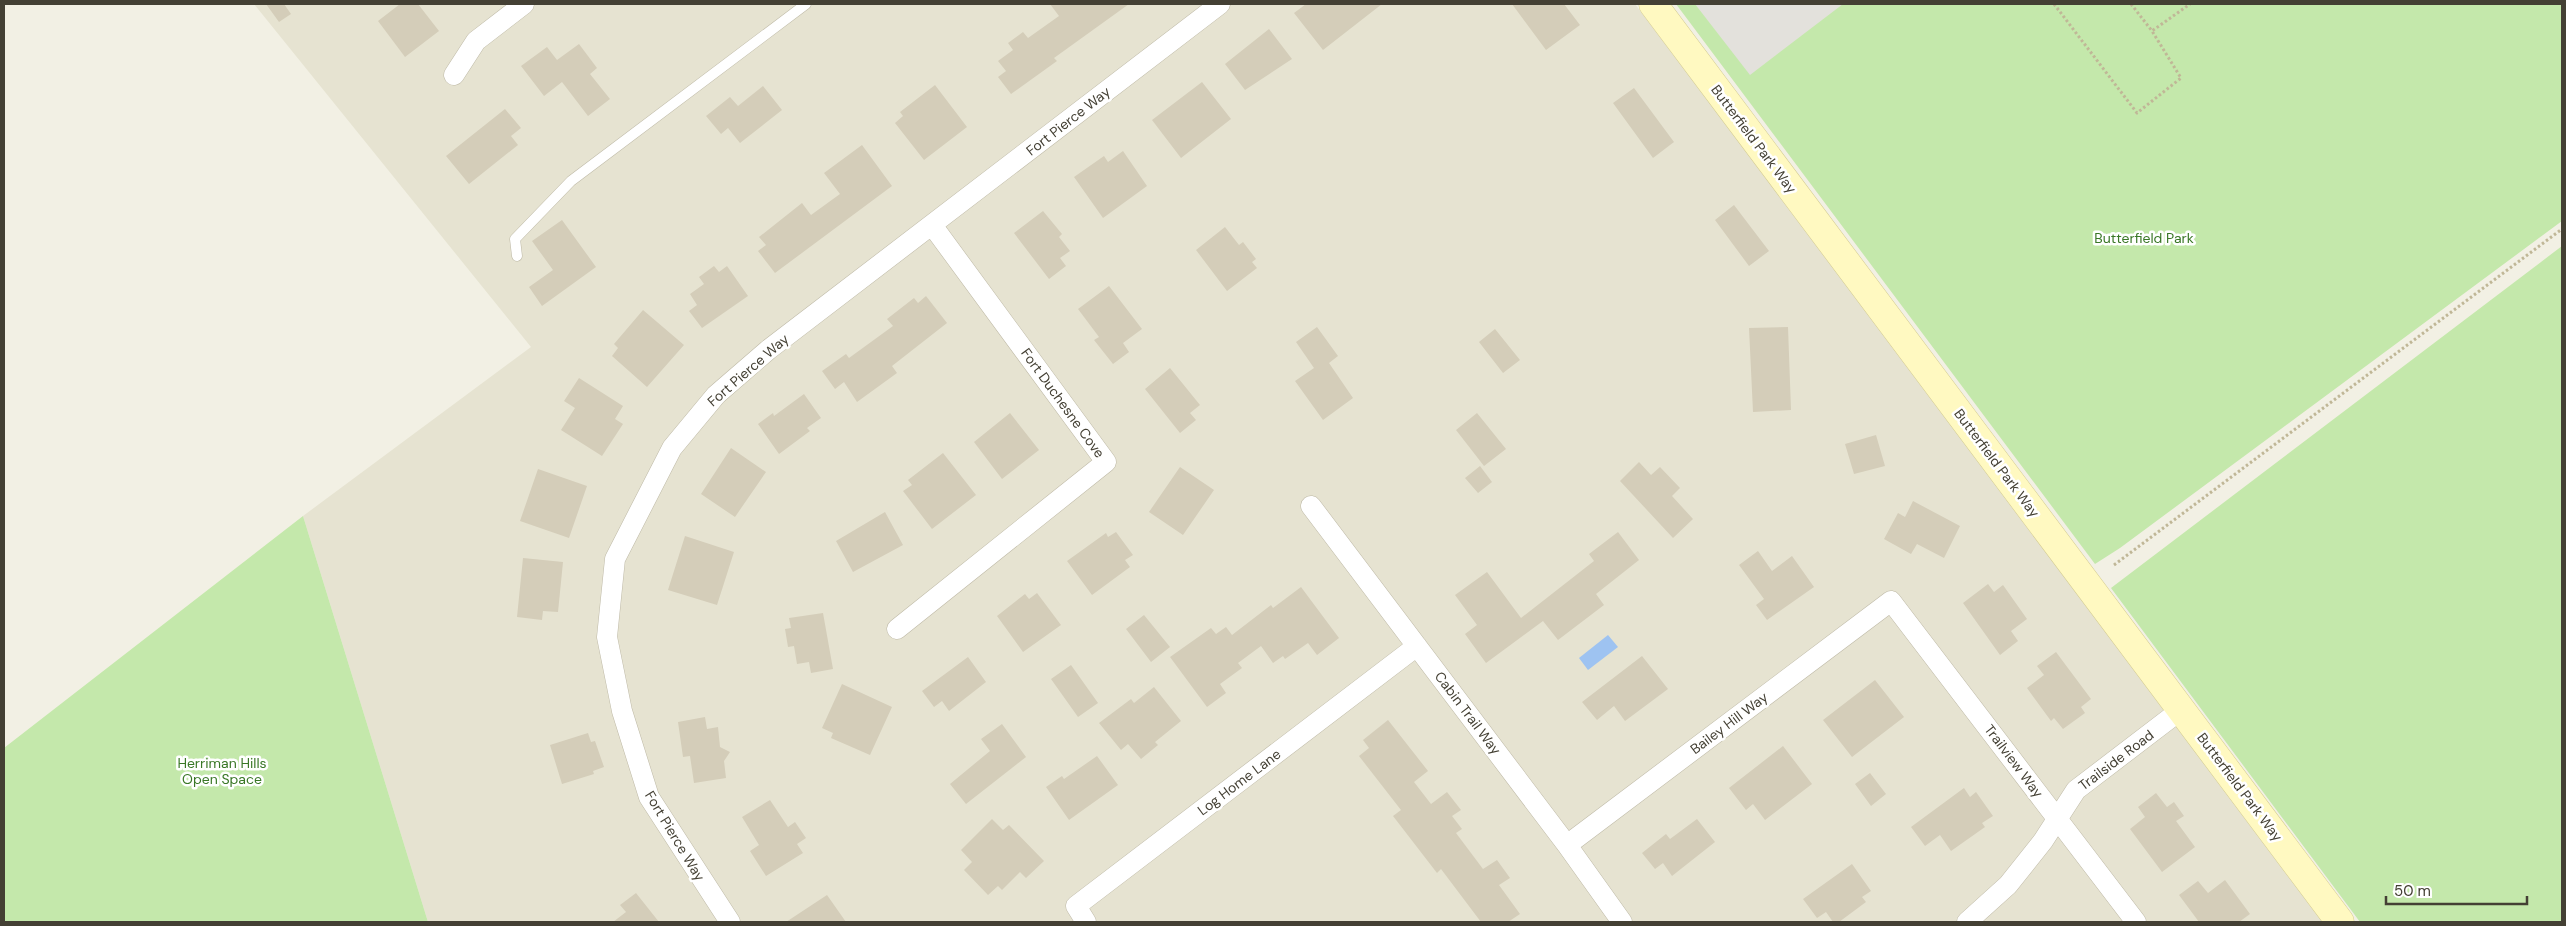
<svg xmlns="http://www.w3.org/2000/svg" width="2566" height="926" font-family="'DM Sans',sans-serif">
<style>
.residential{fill:#e6e3d1}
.green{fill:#c4e8ab}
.parking{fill:#e3e1dc}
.water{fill:#9ec3f1}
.building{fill:#d4cdb9}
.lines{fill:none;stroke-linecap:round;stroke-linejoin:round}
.lane-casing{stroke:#beb9a6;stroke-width:11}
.street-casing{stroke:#beb9a6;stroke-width:21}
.secondary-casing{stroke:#d4cc92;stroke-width:29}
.path{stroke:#c0b797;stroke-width:3;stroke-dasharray:2.5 2.5;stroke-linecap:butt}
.lane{stroke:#fff;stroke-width:10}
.street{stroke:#fff;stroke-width:20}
.secondary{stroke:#fff9c1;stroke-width:28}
.labels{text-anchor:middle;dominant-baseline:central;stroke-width:5;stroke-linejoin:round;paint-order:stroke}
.street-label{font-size:14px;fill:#444034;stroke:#fff}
.park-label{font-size:14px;fill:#397726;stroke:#fff}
</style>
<rect width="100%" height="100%" fill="#f2f0e4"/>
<path class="residential" d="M254 4H1635L2327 922H428L303 516 531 347Z"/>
<path class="green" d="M1676 4H2562V221L2120 548 2095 564Z
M2562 246V922H2360L2111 588Z
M303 516 428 922H4V748Z"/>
<path class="parking" d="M1695 4H1843L1750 75Z"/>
<path class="water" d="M1608 635 1618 647 1588 670 1579 658Z"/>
<path class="building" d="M266 4H284L291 14 279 22Z
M400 4H418L439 31 405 57 378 21Z
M1050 4H1129L1054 58 1057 61 1011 94 998 77 1006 71 998 61 1013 50 1008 43 1023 32 1028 38 1059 16Z
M1306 4H1382L1323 50 1294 13Z
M1512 4H1564L1580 25 1546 50Z
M1269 29 1292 59 1245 90 1225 64Z
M579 44 597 68 590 74 610 99 588 116 562 82 544 96 521 66 547 47 557 60Z
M1202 82 1231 119 1181 158 1152 120Z
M935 85 967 127 924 160 895 123 903 116 900 112Z
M763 86 782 110 740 143 728 128 721 134 706 116 730 97 738 106Z
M1634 88 1674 142 1653 158 1613 103Z
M505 109 521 128 511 136 518 145 469 184 446 156Z
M862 145 892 186 775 273 758 251 766 245 759 237 802 203 811 215 840 194 824 173Z
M1123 151 1147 186 1103 218 1074 177 1104 156 1108 162Z
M1734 205 1769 251 1749 266 1715 220Z
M1043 211 1062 234 1059 237 1070 251 1060 258 1066 266 1049 279 1014 233Z
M562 220 596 267 542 306 529 287 553 270 532 241Z
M1225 227 1239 245 1243 242 1256 259 1252 262 1257 268 1227 291 1196 250Z
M714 266 719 272 727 266 748 296 702 328 689 311 697 305 690 294 704 284 699 277Z
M1109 286 1142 329 1123 343 1129 352 1113 364 1094 340 1099 337 1078 309Z
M926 296 947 323 892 366 897 373 857 402 844 382 835 389 822 371 846 354 849 358 893 326 887 319 914 298 918 303Z
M643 310 684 345 647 387 612 356 618 348 614 344Z
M1317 327 1338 356 1329 363 1353 398 1323 420 1295 381 1314 368 1296 342Z
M1788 327 1791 410 1753 412 1749 328Z
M1495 329 1520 360 1503 373 1479 342Z
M1170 368 1200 405 1190 413 1196 420 1180 433 1145 389Z
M579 378 623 406 615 419 623 424 602 456 561 430 575 408 564 401Z
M804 394 821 418 807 428 810 431 779 454 758 424 773 413 774 416Z
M1010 413 1039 450 1002 479 974 442Z
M1477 413 1506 449 1484 466 1456 430Z
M1876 435 1885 466 1854 474 1845 444Z
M731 448 766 472 735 517 701 494Z
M943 453 976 495 932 529 903 491 912 485 908 480Z
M1639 462 1651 475 1660 467 1680 488 1672 496 1693 519 1673 538 1620 481Z
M1480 466 1492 482 1478 493 1465 478Z
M1180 467 1214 490 1183 535 1149 512Z
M538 469 587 486 569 538 520 521Z
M1913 501 1960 526 1944 558 1917 544 1911 554 1884 539 1898 513 1905 517Z
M885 512 903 545 853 572 836 541Z
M1116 532 1133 555 1125 560 1130 567 1092 595 1067 561 1106 533 1108 537Z
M1618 532 1639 560 1596 594 1604 605 1558 640 1543 621 1486 663 1465 634 1477 625 1455 595 1487 572 1521 618 1594 561 1589 554Z
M685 536 734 552 717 605 668 590Z
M1758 551 1772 571 1792 556 1814 587 1767 620 1756 605 1764 599 1739 565Z
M523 558 563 562 558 612 543 611 542 620 517 617Z
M1988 584 1994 592 2003 585 2027 619 2011 631 2018 641 2000 655 1963 603Z
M1301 587 1339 638 1317 655 1308 643 1285 659 1283 656 1273 663 1261 646 1238 663 1242 668 1220 684 1226 693 1207 707 1170 657 1211 628 1216 634 1226 627 1232 635 1271 605 1273 608Z
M1037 593 1061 625 1023 652 997 616 1025 594 1029 599Z
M823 613 833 669 811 673 809 662 797 664 794 646 788 647 785 629 791 628 789 618Z
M1144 615 1170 647 1151 662 1126 629Z
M2056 652 2091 699 2081 707 2085 713 2063 729 2054 718 2051 721 2027 688 2044 675 2037 666Z
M1642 656 1668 689 1625 721 1614 706 1597 720 1582 702Z
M968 657 986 682 949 711 942 701 934 707 922 691Z
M1071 665 1098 703 1078 717 1051 679Z
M1875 680 1904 717 1852 757 1823 720Z
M842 684 892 707 870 755 831 738 833 733 822 728Z
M1154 687 1181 721 1155 742 1158 745 1141 759 1128 744 1121 750 1099 723 1131 699 1134 703Z
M705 717 707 729 718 727 720 747 730 752 724 761 726 778 694 783 690 756 683 757 678 722Z
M1388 720 1428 771 1414 782 1431 804 1447 792 1461 810 1452 816 1462 829 1456 833 1483 869 1497 860 1510 878 1499 885 1520 914 1508 922H1481L1441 869 1437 873 1393 816 1401 810 1359 756 1369 748 1363 740Z
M1002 724 1026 757 966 804 950 784 990 751 981 739Z
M588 733 591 742 595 741 604 767 593 771 594 774 562 784 550 745Z
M1783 746 1812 784 1765 820 1753 804 1746 810 1729 788Z
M1097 756 1118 785 1069 820 1046 787 1062 776 1064 779Z
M1870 773 1886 794 1871 806 1855 784Z
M1964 788 1970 797 1976 792 1993 816 1982 823 1985 827 1951 851 1940 835 1925 846 1911 827Z
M2156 793 2167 807 2174 802 2184 816 2176 821 2195 847 2162 872 2130 829 2145 817 2138 807Z
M770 800 788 827 795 822 806 838 797 844 803 853 766 876 750 851 759 845 742 817Z
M992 819 1003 830 1009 825 1044 861 1026 878 1020 872 1002 890 998 886 988 895 964 870 972 862 961 850Z
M1697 819 1715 842 1672 876 1663 863 1655 869 1642 853 1666 834 1670 839Z
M1852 864 1871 891 1862 897 1866 902 1839 922H1833L1826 912 1817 918 1803 899Z
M2225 880 2250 914 2239 922H2199L2179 895 2198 881 2208 893Z
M636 893 659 922H613L626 912 620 905Z
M827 895 846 922H786Z"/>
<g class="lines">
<g class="lane-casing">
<path id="lane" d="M517 256 515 239 571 181 806 4"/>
</g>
<g class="street-casing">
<path id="street" d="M454 75 476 41 524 4
M1311 506 1567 845 1622 922
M897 629 1106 462 932 225
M1567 845 1891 601 2136 922
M730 922 649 797 622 711 607 637 615 559 672 448 716 395 768 350 1220 4
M1086 922 1076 906 1417 646
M1967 922 2008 885 2043 841 2076 790 2182 709"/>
</g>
<g class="secondary-casing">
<path id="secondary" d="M1653 4 2340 922"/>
</g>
<path class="path" d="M2054 4 2137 113 2181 78 2152 31
M2131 4 2152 31 2190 4
M2114 565 2562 229"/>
<use href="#lane" class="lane"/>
<use href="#street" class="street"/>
<use href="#secondary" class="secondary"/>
</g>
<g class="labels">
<g class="street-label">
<text transform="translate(1068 121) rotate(-38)">Fort Pierce Way</text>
<text transform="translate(1754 139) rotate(53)">Butterfield Park Way</text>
<text transform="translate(748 370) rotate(-41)">Fort Pierce Way</text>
<text transform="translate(1063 403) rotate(54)">Fort Duchesne Cove</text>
<text transform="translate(1997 463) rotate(53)">Butterfield Park Way</text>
<text transform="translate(1468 713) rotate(53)">Cabin Trail Way</text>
<text transform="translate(1729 723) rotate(-37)">Bailey Hill Way</text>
<text transform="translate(2116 760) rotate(-37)">Trailside Road</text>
<text transform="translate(2014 761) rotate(53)">Trailview Way</text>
<text transform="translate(1239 782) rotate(-37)">Log Home Lane</text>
<text transform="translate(2240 787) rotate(53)">Butterfield Park Way</text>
<text transform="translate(675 836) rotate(59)">Fort Pierce Way</text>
</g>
<g class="park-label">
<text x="2144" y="238">Butterfield Park</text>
<text x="222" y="763">Herriman Hills<tspan x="222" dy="16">Open Space</tspan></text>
</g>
</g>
<rect width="2566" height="926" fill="none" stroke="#444034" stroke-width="10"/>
<path d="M2386 896v8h141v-8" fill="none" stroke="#444034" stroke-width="2.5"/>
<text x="2394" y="896" font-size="15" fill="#444034" stroke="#ffffff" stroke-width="4" paint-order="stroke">50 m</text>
</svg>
